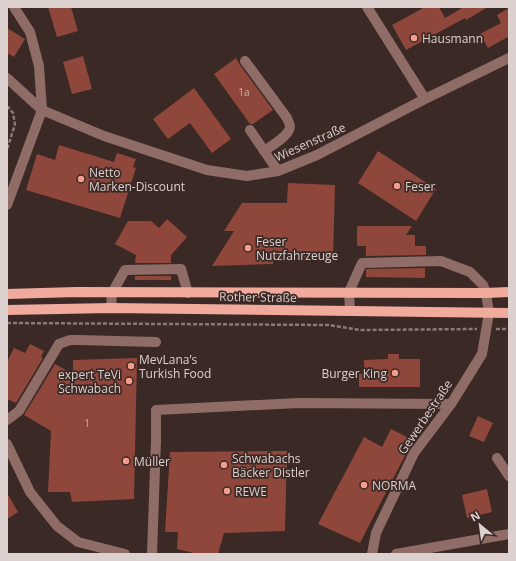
<svg xmlns="http://www.w3.org/2000/svg" width="516" height="561" font-family="'Open Sans',sans-serif">
<style>
.building{fill:#8e473a}
.lines{fill:none;stroke-linecap:round;stroke-linejoin:round}
.path{stroke:#8a7b78;stroke-width:2.5;stroke-dasharray:4 2;stroke-linecap:butt}
.minor{stroke:#8f6d66;stroke-width:10}
.major{stroke:#f0ab9d;stroke-width:10}
.poi-dot{fill:#f49d8c;stroke:#3b2926;stroke-width:1.5}
.labels{text-anchor:middle;dominant-baseline:central;stroke-width:3.5;stroke-linejoin:round;paint-order:stroke}
.number-label{font-size:10px;fill:#c8aea9}
.poi-label{font-size:12px;fill:#dcd1ce;stroke:#3b2926;text-anchor:start}
.street-label{font-size:12px;fill:#dcd1ce;stroke:#3b2926}
</style>
<rect width="100%" height="100%" fill="#3b2926"/>
<path class="building" d="M48 7H71L78 31 57 37Z
M425 7H439L445 18 464 7H488L466 20 465 18 406 50 392 25Z
M509 8V38L508 37 488 48 480 34 501 23 497 15Z
M7 28 25 39 14 57 7 53Z
M83 56 92 89 72 94 63 62Z
M236 58 240 65 273 110 253 124H250L214 74Z
M194 88 231 139 212 153 190 123 168 139 153 119Z
M59 145 114 162 117 153 136 159 133 167 136 168 120 218 26 190 37 154 55 160Z
M378 151 436 189 416 221 358 183Z
M288 183 335 185 333 261 273 259V264L212 266 234 231H224L242 203H287Z
M167 219 187 237 171 255V263H135L136 255 115 244 128 221H151L159 228Z
M357 226H412L406 235H415V246H426V255L366 256V246H357Z
M425 268V278L366 277V269Z
M135 276H171V280H135Z
M30 344 44 351 41 357 43 358 16 403 7 399V362L14 348 25 353Z
M388 354H399V359H420V387H359V374H364V360L388 359Z
M137 358 134 499 72 502 70 492H48L51 431 24 415 55 364 73 374V360Z
M478 416 493 423 484 442 469 436Z
M391 429 413 440 360 543 318 524 364 437 382 447Z
M287 451 285 531 224 533 218 554H198L177 549 178 532H165L170 452Z
M487 489 492 512 467 518 462 495Z
M7 493 18 512 7 519Z"/>
<g class="lines">
<path class="path" d="M7 106 13 113 15 124 7 150
M7 323 329 325 360 330 477 329
M496 329H509"/>
<path class="minor" d="M367 7 425 99
M245 61 287 118C288 121 290 124 290 127 289 136 271 146 264 151
M7 78 42 110 104 136 207 170 247 176 278 171 317 155 425 99 509 58
M250 130 278 171
M7 205 42 110 39 66 30 32 14 7
M111 308 112 293 125 270 181 269 188 293
M350 310 349 292 362 263 441 261 470 272 483 285 486 293 489 313 482 354 451 404 414 453 376 533 372 554
M7 420 19 411 59 344 70 340H78L156 342
M7 444 30 492 57 526 78 542 125 554
M497 458 509 476
M152 554 156 440V410L299 403 451 404
M396 554 509 534"/>
<path class="major" d="M7 294 76 292 486 293 509 292
M7 310 111 308 509 313"/>
</g>
<g class="poi-dot">
<circle cx="414" cy="38" r="4"/>
<circle cx="81" cy="179" r="4"/>
<circle cx="397" cy="186" r="4"/>
<circle cx="248" cy="248" r="4"/>
<circle cx="131" cy="366" r="4"/>
<circle cx="395" cy="373" r="4"/>
<circle cx="129" cy="381" r="4"/>
<circle cx="126" cy="461" r="4"/>
<circle cx="224" cy="465" r="4"/>
<circle cx="364" cy="485" r="4"/>
<circle cx="227" cy="491" r="4"/>
</g>
<g class="labels">
<g class="number-label">
<text x="244" y="92">1a</text>
<text x="87" y="423">1</text>
</g>
<g class="poi-label">
<text x="422" y="38">Hausmann</text>
<text x="89" y="172">Netto<tspan x="89" dy="14">Marken-Discount</tspan></text>
<text x="405" y="186">Feser</text>
<text x="256" y="241">Feser<tspan x="256" dy="14">Nutzfahrzeuge</tspan></text>
<text x="139" y="359">MevLana’s<tspan x="139" dy="14">Turkish Food</tspan></text>
<text x="387" y="373" text-anchor="end">Burger King</text>
<text x="121" y="374" text-anchor="end">expert TeVi<tspan x="121" dy="14">Schwabach</tspan></text>
<text x="232" y="458">Schwabachs<tspan x="232" dy="14">Bäcker Distler</tspan></text>
<text x="134" y="461">Müller</text>
<text x="372" y="485">NORMA</text>
<text x="235" y="491">REWE</text>
</g>
<g class="street-label">
<text transform="translate(310 142) rotate(-24)">Wiesenstraße</text>
<text transform="translate(258 297) rotate(1)">Rother Straße</text>
<text transform="translate(425 417) rotate(-56)">Gewerbestraße</text>
</g>
</g>
<rect width="516" height="561" fill="none" stroke="#dcd1ce" stroke-width="16"/>
<g transform="translate(480 525) rotate(331)" stroke="#3b2926" stroke-width="3" paint-order="stroke">
<path d="M0-3L7 15L0 10L-7 15Z" fill="#dcd1ce"/>
<text y="-6" font-size="11" font-weight="bold" text-anchor="middle" fill="#dcd1ce">N</text>
</g>
</svg>
